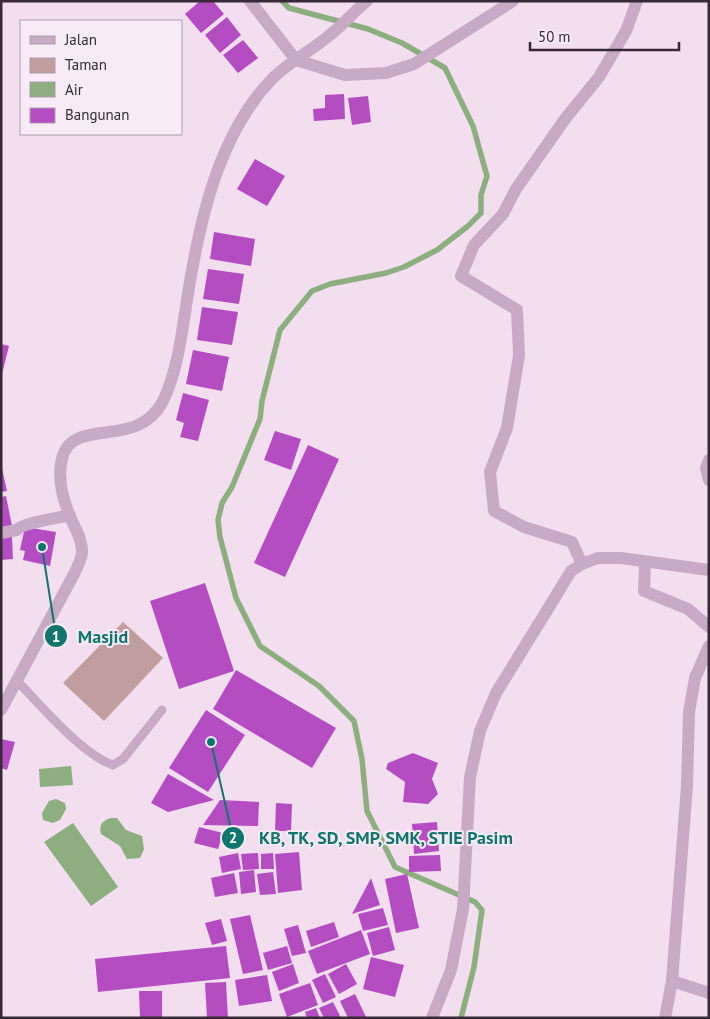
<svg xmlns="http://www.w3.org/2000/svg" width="710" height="1019" font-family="'PT Sans',sans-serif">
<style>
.green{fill:#c09e9f}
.water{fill:#8dae7e}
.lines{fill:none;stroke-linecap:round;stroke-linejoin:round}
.stream{stroke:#8dae7e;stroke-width:5.5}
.building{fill:#b34dc1}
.service{stroke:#c9aac6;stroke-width:9}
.minor{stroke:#c9aac6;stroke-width:12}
.leader{fill:none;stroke:#0f766e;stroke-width:2}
.callout-dot{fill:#0f766e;stroke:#f9eaf7;stroke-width:2}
.mark-label{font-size:15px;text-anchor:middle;font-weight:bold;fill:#fff}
.callout-label{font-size:18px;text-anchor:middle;font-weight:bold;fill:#0f766e;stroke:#f9eaf7;stroke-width:4;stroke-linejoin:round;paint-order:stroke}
</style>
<rect width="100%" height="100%" fill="#f2deee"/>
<path class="green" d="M123 622 163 658 104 721 63 683Z"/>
<path class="water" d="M71 766 73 785 40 787 39 769Z
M56 799 65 803 66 809 60 820 53 823 43 820 42 813 49 801Z
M110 818H117L126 830 142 836 144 849 140 858 127 859 120 846 101 834C99 825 101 822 110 818Z
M73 823 118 887 91 906 44 842Z"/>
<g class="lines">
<path class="stream" d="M282 1 289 8 368 29 402 43 445 68 473 126 487 176 481 195V213L468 226 437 250 404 267 386 273 330 284 312 291 280 330 262 401 260 419 232 487 222 503 218 520 220 537 236 598 260 646 319 686 354 721 362 759 367 811 395 867 475 902 482 910 474 967 461 1018"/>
</g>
<path class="building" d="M200 1H213L224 14 201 33 185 14Z
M227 17 241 35 220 53 205 35Z
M243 40 258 58 238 73 223 55Z
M344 94 345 119 314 121 313 109 325 108V95Z
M368 96 371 122 352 125 348 98Z
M255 159 285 176 267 206 237 189Z
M214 232 255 239 251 266 210 259Z
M208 269 244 274 239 304 203 299Z
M202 307 238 312 232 345 197 340Z
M1 344 9 346 2 374H1Z
M193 350 229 357 222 391 186 384Z
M183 393 209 400 198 441 180 437 184 423 176 420Z
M275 431 301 439 291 470 264 460Z
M308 445 339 459 285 577 254 563Z
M1 464 7 491 1 492Z
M6 496 12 526 1 528V497Z
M25 527 56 532 50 566 23 560 25 551 20 550Z
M1 537H12L13 559 1 560Z
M205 583 234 671 179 689 150 601Z
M236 670 336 728 312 768 213 709Z
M206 710 245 735 208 792 169 768Z
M1 739 15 742 7 770 1 768Z
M413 753 438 763 432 779 438 794 428 804 403 802 405 782 386 769 388 763Z
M168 774 214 800 168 812 151 803Z
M220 800 259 802 258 826 203 825Z
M276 803 292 804 291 831H275Z
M437 822 439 851 414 854 412 824Z
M199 827 223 833 218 849 194 843Z
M299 852 302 890 278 893 275 854Z
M238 853 241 869 222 873 219 857Z
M258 853 259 869 243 870 241 854Z
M273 853 274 869H261V854Z
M440 855 441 871 409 872V856Z
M254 870 256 892 241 894 239 872Z
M273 872 276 894 260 895 257 874Z
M234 873 238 893 215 897 211 878Z
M407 874 419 928 396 933 385 879Z
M371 878 380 905 352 914Z
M383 908 388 925 363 931 358 914Z
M250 915 263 970 243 974 230 919Z
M221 919 227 941 212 945 205 923Z
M334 922 339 937 311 947 306 931Z
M298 925 306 953 292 956 284 929Z
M389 927 395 950 373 956 367 933Z
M361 930 370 954 317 974 308 951Z
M226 946 230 978 98 992 95 959Z
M287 946 292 963 268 970 263 953Z
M371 957 404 965 395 997 363 989Z
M293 964 299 983 279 991 272 972Z
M346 964 357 984 339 994 328 974Z
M325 974 336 997 323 1003 312 980Z
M267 975 272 1001 239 1006 235 980Z
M226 982 228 1018H207L205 983Z
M310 983 318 1005 287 1017 279 994Z
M139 991H162V1018H140Z
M355 994 366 1017 365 1018H348L340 1001Z
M333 1002 341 1018H324L319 1008Z
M316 1008 320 1018H307L305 1012Z"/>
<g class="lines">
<path class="service" d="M16 680C40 704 81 754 113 765L123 759 162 710"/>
<path class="minor" d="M250 1 296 60 345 75 386 73 414 64 513 1
M709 460 706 468 709 480
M1 533 17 530C22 523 59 518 70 515
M645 563 644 591 688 609 709 627
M582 564 572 542 524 527 494 511 490 472 507 428 519 355 517 310 461 276 474 245 503 214 516 189 565 119 599 77 626 31 637 1
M1 710 74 574C77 568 81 560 82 553 83 542 76 530 72 521 63 501 56 477 63 455 76 417 138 450 163 401 181 364 183 317 191 276 203 207 222 132 271 80 288 62 313 50 331 34 344 24 354 11 367 1
M672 981 709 993
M432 1018 451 970 463 909 470 777 480 731 496 693 554 599 571 571 582 564 598 558H621L709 570
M665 1018 672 981 687 786 689 712 695 678 709 646"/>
</g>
<path class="leader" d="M42 547L56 636M211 742L233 838"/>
<g class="callout-dot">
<circle cx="42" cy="547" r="5"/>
<circle cx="211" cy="742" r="5"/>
<circle cx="56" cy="636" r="12"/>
<circle cx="233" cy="838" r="12"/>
</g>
<g class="mark-label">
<text x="56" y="642">1</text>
<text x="233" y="843">2</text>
</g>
<g class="callout-label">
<text x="103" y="643">Masjid</text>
<text x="386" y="844">KB, TK, SD, SMP, SMK, STIE Pasim</text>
</g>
<rect width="710" height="1019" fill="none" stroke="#372937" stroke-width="5"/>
<rect x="20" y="20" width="162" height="115" fill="#f9eaf7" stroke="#ab9daa"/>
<rect x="30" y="36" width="25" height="8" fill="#c9aac6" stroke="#ab9daa"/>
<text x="65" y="45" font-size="15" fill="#372937">Jalan</text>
<rect x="30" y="58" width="25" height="15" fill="#c09e9f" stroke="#ab9daa"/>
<text x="65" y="70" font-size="15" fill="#372937">Taman</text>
<rect x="30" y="82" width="25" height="15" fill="#8dae7e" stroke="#ab9daa"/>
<text x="65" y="95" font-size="15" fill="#372937">Air</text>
<rect x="30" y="108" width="25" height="15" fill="#b34dc1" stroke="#ab9daa"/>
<text x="65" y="120" font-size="15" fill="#372937">Bangunan</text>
<path d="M530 42v8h149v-8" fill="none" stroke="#372937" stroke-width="2.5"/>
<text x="538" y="42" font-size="15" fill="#372937" stroke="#f9eaf7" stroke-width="4" paint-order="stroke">50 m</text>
</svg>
